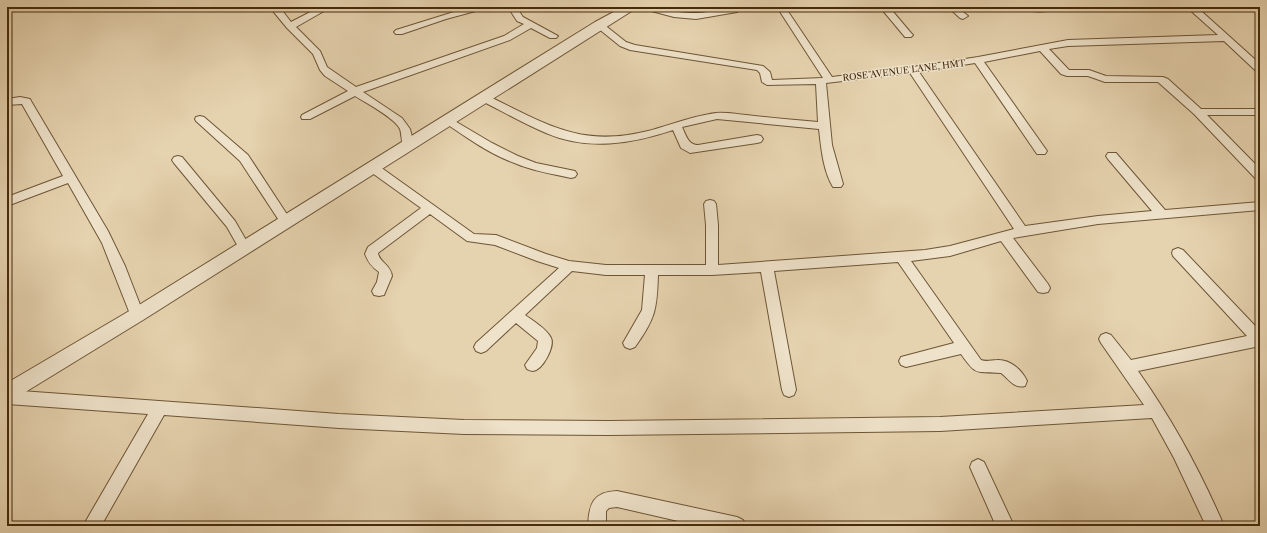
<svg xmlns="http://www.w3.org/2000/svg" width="1267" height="533" font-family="'Libre Caslon Text',serif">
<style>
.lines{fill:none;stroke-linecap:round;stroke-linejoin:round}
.minor-casing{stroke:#6e5535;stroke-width:2}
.tertiary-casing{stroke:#6e5535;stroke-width:2}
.minor{fill:#eee2ca;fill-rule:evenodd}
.tertiary{fill:#eee2ca;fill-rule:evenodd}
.labels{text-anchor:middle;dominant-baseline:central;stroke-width:3;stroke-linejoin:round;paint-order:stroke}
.far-street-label{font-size:9px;fill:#462b0d;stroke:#eee2ca}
</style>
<rect width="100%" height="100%" fill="#e5d2ae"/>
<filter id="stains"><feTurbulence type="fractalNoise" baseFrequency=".005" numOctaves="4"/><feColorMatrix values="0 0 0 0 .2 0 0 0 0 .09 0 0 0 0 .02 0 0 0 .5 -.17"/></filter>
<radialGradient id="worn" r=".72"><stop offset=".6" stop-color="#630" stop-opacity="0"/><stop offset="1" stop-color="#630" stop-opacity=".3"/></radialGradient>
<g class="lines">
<g class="minor-casing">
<path id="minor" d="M320 7H331L296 27 320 51 327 67 356 87 504 36 524 24 517 21 508 7H516L523 17 558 36 556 38H550L531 28 510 40 363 92 402 118 410 129 414 145 412 148H404C401 142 402 135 400 129 395 118 366 103 355 96L310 119H302L301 117 302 115 348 91 325 76 320 70 313 54 287 28 273 11 275 9H281L291 22Z
M470 7H484L483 9 446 19 402 34H396L394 32 396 30Z
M643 7C661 7 678 14 696 13 711 13 725 7 740 7L741 9 737 12 696 19 674 17 644 9Z
M777 7H785L832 77 913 67 978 57 1068 40 1218 35 1190 10 1185 7H1260V10H1200L1260 64V72L1256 71 1224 41 1068 46 1049 49 1069 70H1089L1106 76 1163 77 1168 79 1201 109H1260V115H1207L1260 169V180L1256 179 1194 114 1158 82H1105L1088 76H1067L1061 74 1040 51 984 62 1047 151 1045 154H1037L975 63 919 72 1025 226 1098 216 1152 211 1108 159 1106 156 1108 153H1116L1165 210 1260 202V210L1098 224 1013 238 1048 284 1050 288 1048 292 1043 293 1038 292 1001 241 950 256 911 261 981 360C987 362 991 360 997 360 1010 359 1022 370 1027 381L1025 386C1014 389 1009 379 1001 373 976 371 977 377 961 354L906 367 901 365 899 361 901 357 954 343 898 262 774 271 796 390 794 395 789 397 784 395 782 390 761 272 712 275H658C657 310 655 319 635 347L630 349 625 347 623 343 642 310 645 275H606L572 271 525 315C533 321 547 329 551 338 555 346 543 370 533 371 531 371 529 370 527 369L525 365 537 348 538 341 516 323 486 351 481 353 476 351 474 347 476 343 559 268 537 261 495 245 467 241 430 214 378 253C379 262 391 265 392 276L384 295 379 296 374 295 372 291 377 282 379 272C372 267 368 262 365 254L368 247 421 208 368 170 366 167 368 164H376L474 234 496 235 546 254 569 261 606 265H706V225L704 204 706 201 710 200 714 201 716 204 718 225V265L925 250 950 246 1014 229 910 73 826 83 832 145 843 184 841 187H833C823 171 821 147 819 129L717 119 682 127C686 135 688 145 698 145L757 135 761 136 763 139 761 142 757 143 690 153 681 148 673 130C631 144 588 151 546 133 524 124 502 111 480 100L479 98 480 96H488C546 124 580 148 648 131 671 125 692 116 716 113 725 112 736 114 746 115 770 118 794 120 818 122L816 84 767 85 762 82 760 73 757 70 630 50 620 46 594 25 599 22 602 23 626 42 635 45 763 66 770 72 772 80 823 78Z
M880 7H889L911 33 913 35 911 37H905Z
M948 7H957L968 16 963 19 960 18Z
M1014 7H1056C1049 14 1024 11 1015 9Z
M20 97 30 99 31 101 108 231 125 266 144 315 142 319 137 321 132 319 102 243 68 183 7 206V197L63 176 22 104 7 105V99Z
M200 116 204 117 248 155 290 219 292 222 290 225 286 226 282 225 240 161 196 121 195 119 196 117Z
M448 117 492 143 518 156 536 163 575 171 577 174 575 177 571 178C553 174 534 171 517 164 491 155 467 138 444 122L443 120Z
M178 156 182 157 235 221 250 247 248 250 244 252 240 250 227 227 174 163 172 160 174 157Z
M1178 248 1183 250 1260 331V346L1138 371C1172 419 1201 472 1224 526H1206L1174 458 1152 418 940 431 609 435 464 434 339 428 164 415 101 526H83L148 414 7 404V390L339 414 464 420 609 421 940 417 1144 405 1101 343 1099 339 1101 335 1106 333 1111 335 1131 360 1247 336 1173 256 1172 253 1173 250Z
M978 459 984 462 1014 526H996L970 467 972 462Z
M617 491 737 517 743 520 746 526H700L617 507 609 508 606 511V526H588C589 504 593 492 617 491Z"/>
</g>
<g class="tertiary-casing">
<path id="tertiary" d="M623 7H638L143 320 14 399 7 402V383L131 310 595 22Z"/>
</g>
<use href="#minor" class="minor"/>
<use href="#tertiary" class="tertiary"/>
</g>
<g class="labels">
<g class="far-street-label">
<text transform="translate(904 70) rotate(-7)">ROSE AVENUE LANE, HMT</text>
</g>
</g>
<rect width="1267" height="533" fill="none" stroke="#e5d2ae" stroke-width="24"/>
<rect x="8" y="8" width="1251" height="517" fill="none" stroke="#462b0d" stroke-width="2"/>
<rect x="12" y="12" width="1243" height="509" fill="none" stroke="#462b0d"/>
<rect width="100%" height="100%" filter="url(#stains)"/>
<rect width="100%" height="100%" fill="url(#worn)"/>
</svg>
